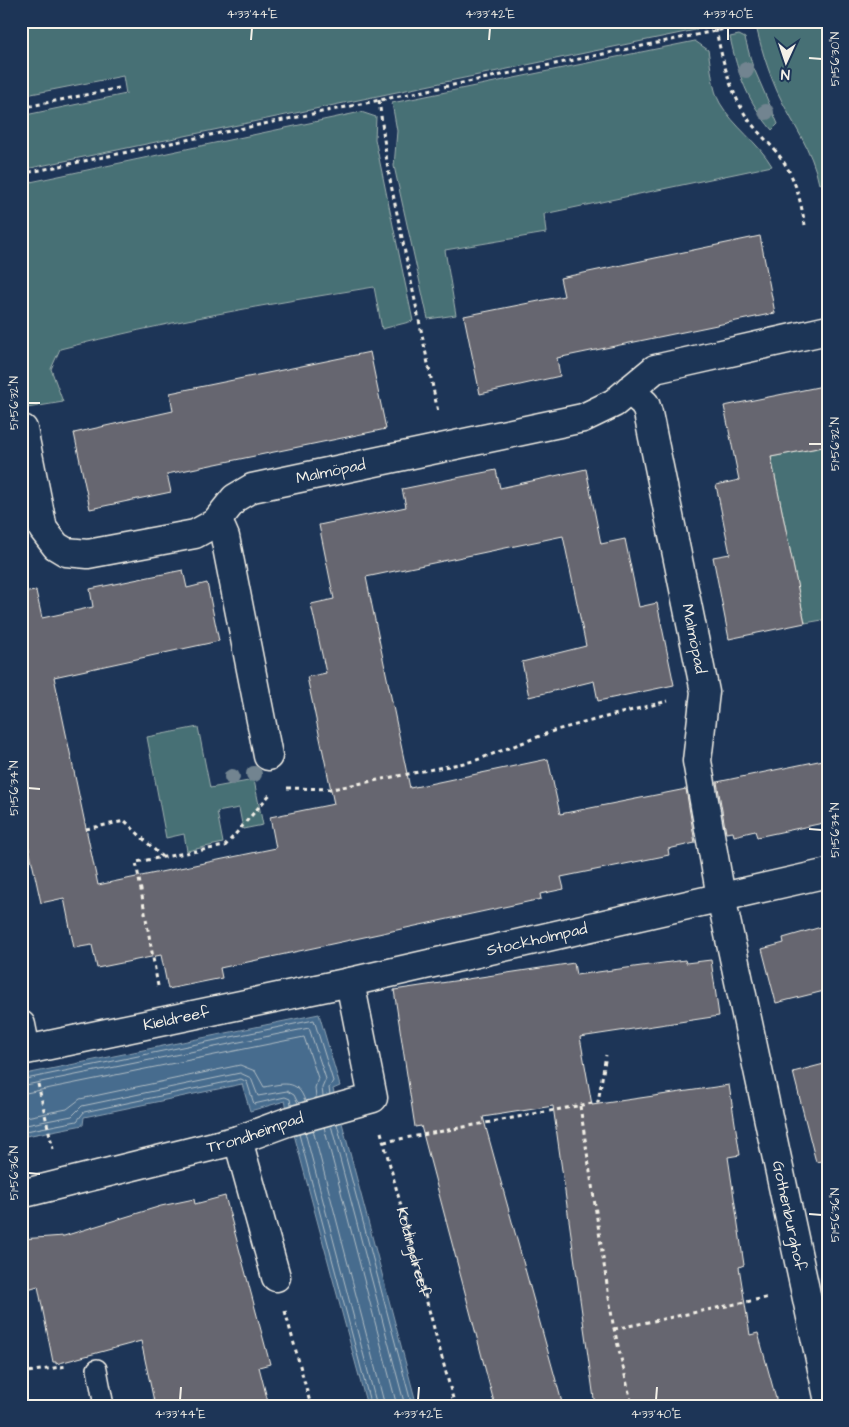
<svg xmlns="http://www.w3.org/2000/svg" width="849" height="1427" font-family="'Architects Daughter',sans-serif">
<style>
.green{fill:#476f74;stroke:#9eb0ae}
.water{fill:#476c8e;stroke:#8ca1b2}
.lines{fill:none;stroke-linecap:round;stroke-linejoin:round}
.shore{stroke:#afbcc4;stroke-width:1}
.building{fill:#666670;stroke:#f4f1e8}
.lane-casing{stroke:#f4f1e8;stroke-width:22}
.street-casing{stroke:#f4f1e8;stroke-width:31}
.path{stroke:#f4f1e8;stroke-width:3;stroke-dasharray:4 4;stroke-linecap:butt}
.lane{stroke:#1d3557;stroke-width:19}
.street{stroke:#1d3557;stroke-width:28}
.tree{fill:#728490}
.ticks{fill:none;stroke:#f4f1e8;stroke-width:2}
.labels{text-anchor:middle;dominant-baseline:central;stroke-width:5;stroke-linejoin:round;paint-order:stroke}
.street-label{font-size:16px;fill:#f4f1e8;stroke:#1d3557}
.neatline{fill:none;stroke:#f4f1e8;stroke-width:2}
.ticks-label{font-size:12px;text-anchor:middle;fill:#f4f1e8}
</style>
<rect width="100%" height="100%" fill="#1d3557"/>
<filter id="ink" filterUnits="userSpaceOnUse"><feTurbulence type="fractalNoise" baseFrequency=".02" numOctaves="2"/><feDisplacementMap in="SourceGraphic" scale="10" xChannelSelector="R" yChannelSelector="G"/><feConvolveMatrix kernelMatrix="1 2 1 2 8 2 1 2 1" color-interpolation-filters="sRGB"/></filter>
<g filter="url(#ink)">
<path class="green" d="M21 21H704L705 28 21 170V116L126 94 123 76 21 96Z
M755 21H828V182L819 184C812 148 792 124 777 91 767 68 760 45 755 21Z
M739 35 745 38 752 64 778 124 772 130C747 100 738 75 730 37Z
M695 41 708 50C711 66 712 89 720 103 734 127 758 142 772 166L544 214 546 233 445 250 456 315 428 319 394 166 397 131 392 103Z
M361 112 376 117 375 139 413 321 382 329 374 287C267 304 165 322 60 349L51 369 63 402 21 409V184Z
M828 446V619L805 623 771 457Z
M198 727 210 788 254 780 263 825 243 829 239 808 217 812 223 843 187 851 184 834 166 838 147 737Z"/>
<path class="water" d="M319 1014 340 1086 333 1089 417 1406H367L285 1101 250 1111 242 1084 84 1117 83 1125 21 1137V1075Z"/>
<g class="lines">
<path class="shore" d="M21 1080 314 1020 333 1081 329 1088 330 1095
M21 1086 309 1028 326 1079 322 1088 323 1096
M21 1094 304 1037 318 1078 315 1088 316 1098
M21 1118 67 1109 80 1099 240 1065 255 1071 264 1087C282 1084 298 1078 305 1101
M337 1124 412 1406
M331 1125 405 1406
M21 1126 72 1116 82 1106 240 1073 251 1078 258 1096 287 1091 294 1095 298 1103
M324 1127 397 1406
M313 1130 385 1406
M21 1132 77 1121 84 1112 241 1079 247 1082 254 1104 285 1097 290 1099 291 1105
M305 1132 377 1406
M299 1134 371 1406"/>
</g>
<path class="building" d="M760 236 775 313 557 358 560 376 480 394 464 316 564 296 560 278Z
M370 352 386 429 167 474 171 492 90 509 74 433 173 411 170 393Z
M828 385V446L771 457 805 623 729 639 713 557 730 554 716 485 739 480 724 406Z
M586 469 601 544 625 539 639 607 657 603 674 685 598 701 594 681 529 697 522 662 586 646 563 536 366 577 410 788 548 759 560 814 686 789 695 843 668 849 669 855 561 877 564 889 540 894 541 899 220 968 222 978 168 989 161 955 97 968 92 945 74 948 64 898 41 903 26 835 21 836V593L36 591 42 618 93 607 90 589 183 570 187 588 207 583 219 641 54 677 98 885 276 848 270 817 334 804 307 677 326 673 311 604 334 599 319 525 406 507 402 489 496 470 500 488Z
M828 759V822L757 837 755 831 734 836 733 832 726 833 717 782Z
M828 925V990L776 1003 762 949 784 943 783 938Z
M685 960 686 963 711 960 719 1016 580 1037 592 1105 729 1085 740 1155 728 1157 744 1265 739 1267 750 1335 758 1333 778 1406H595L553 1106 483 1117 563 1406H495L421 1126 415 1127 394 990 574 963 576 975Z
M828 1063V1160L816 1162 793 1072Z
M225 1196 270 1364 259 1367 269 1406H155L141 1341 56 1364V1362H53L38 1286 21 1291V1239L64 1236 161 1206 194 1199 195 1204Z"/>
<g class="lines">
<g class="lane-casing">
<path id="lane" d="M97 1369 104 1406"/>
</g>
<g class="street-casing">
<g id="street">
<path id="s2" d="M629 390 645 404 648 413 705 692 697 761 721 897 828 1397"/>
<path id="s3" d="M23 429 43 529 56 546 66 552 88 554 195 534 215 523 235 498 252 488 583 418 614 403 655 369 828 330"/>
<path d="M215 523 222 530 225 537 268 756"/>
<path id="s4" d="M21 1025 26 1050 350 982 828 873"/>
<path d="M238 1140 276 1277"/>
<path id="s5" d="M21 1194 238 1140 287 1122 373 1098 350 982"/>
</g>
</g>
<g class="path">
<path d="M714 21C721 54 728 87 746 116 757 133 774 146 785 164 797 183 801 204 805 225"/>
<path d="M379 100 388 170 438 412"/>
<path d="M21 108 119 88"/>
<path d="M21 174 749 24"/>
<path d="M287 788 332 789 474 761 556 730 668 701"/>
<path d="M86 829 125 821 162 857"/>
<path d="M21 843 28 842"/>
<path d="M158 986 136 862 225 846 272 792"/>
<path d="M38 1084 53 1149"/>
<path d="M580 1106 613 1324 631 1401 628 1406"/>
<path id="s1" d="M381 1132 455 1406"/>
<path d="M384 1142 598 1102 606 1055"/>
<path d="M285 1311 311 1406"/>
<path d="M614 1329 770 1297"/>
<path d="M21 1373 67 1366"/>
</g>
<use href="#lane" class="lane"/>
<use href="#street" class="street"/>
</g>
<g class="tree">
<circle cx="746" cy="70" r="8"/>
<circle cx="766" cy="112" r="8"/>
<circle cx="254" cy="774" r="8"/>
<circle cx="232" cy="777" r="8"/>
</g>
</g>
<path class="ticks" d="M251 40 252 28M489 40 490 28M728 40V28M809 58 822 59M28 403H40M809 444H822M28 788 40 789M809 829 822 830M28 1173 40 1174M809 1214 822 1215M180 1400 181 1387M418 1400 419 1387M656 1400 657 1387"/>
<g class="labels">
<g class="street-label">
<text stroke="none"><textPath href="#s3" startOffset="421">Malmöpad</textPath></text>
<text stroke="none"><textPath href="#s2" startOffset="261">Malmöpad</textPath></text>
<text stroke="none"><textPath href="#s4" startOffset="548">Stockholmpad</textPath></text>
<text stroke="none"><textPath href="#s4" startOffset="179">Kieldreef</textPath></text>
<text stroke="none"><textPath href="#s5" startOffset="242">Trondheimpad</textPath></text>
<text stroke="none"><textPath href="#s2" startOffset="849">Gothenburghof</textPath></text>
<text stroke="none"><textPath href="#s1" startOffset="124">Koldingdreef</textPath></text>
</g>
</g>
<rect width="849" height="1427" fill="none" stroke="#1d3557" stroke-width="55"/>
<g transform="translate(786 62) rotate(183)" stroke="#1d3557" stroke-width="4" paint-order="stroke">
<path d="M0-4L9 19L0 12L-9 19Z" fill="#f4f1e8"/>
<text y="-8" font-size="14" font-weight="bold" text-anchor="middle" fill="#f4f1e8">N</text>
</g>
<rect x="28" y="28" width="794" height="1372" class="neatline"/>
<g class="ticks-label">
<text x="252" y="18">4°33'44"E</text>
<text x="490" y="18">4°33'42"E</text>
<text x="728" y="18">4°33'40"E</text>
<text transform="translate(835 59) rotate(-90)" y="4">51°56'30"N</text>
<text transform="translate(14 403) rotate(-90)" y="4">51°56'32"N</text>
<text transform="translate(835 444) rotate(-90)" y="4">51°56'32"N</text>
<text transform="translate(14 788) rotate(-90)" y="4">51°56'34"N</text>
<text transform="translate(835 830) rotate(-90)" y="4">51°56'34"N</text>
<text transform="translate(14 1173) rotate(-90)" y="4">51°56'36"N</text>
<text transform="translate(835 1215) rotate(-90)" y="4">51°56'36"N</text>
<text x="180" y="1418">4°33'44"E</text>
<text x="418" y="1418">4°33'42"E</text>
<text x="656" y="1418">4°33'40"E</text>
</g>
</svg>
